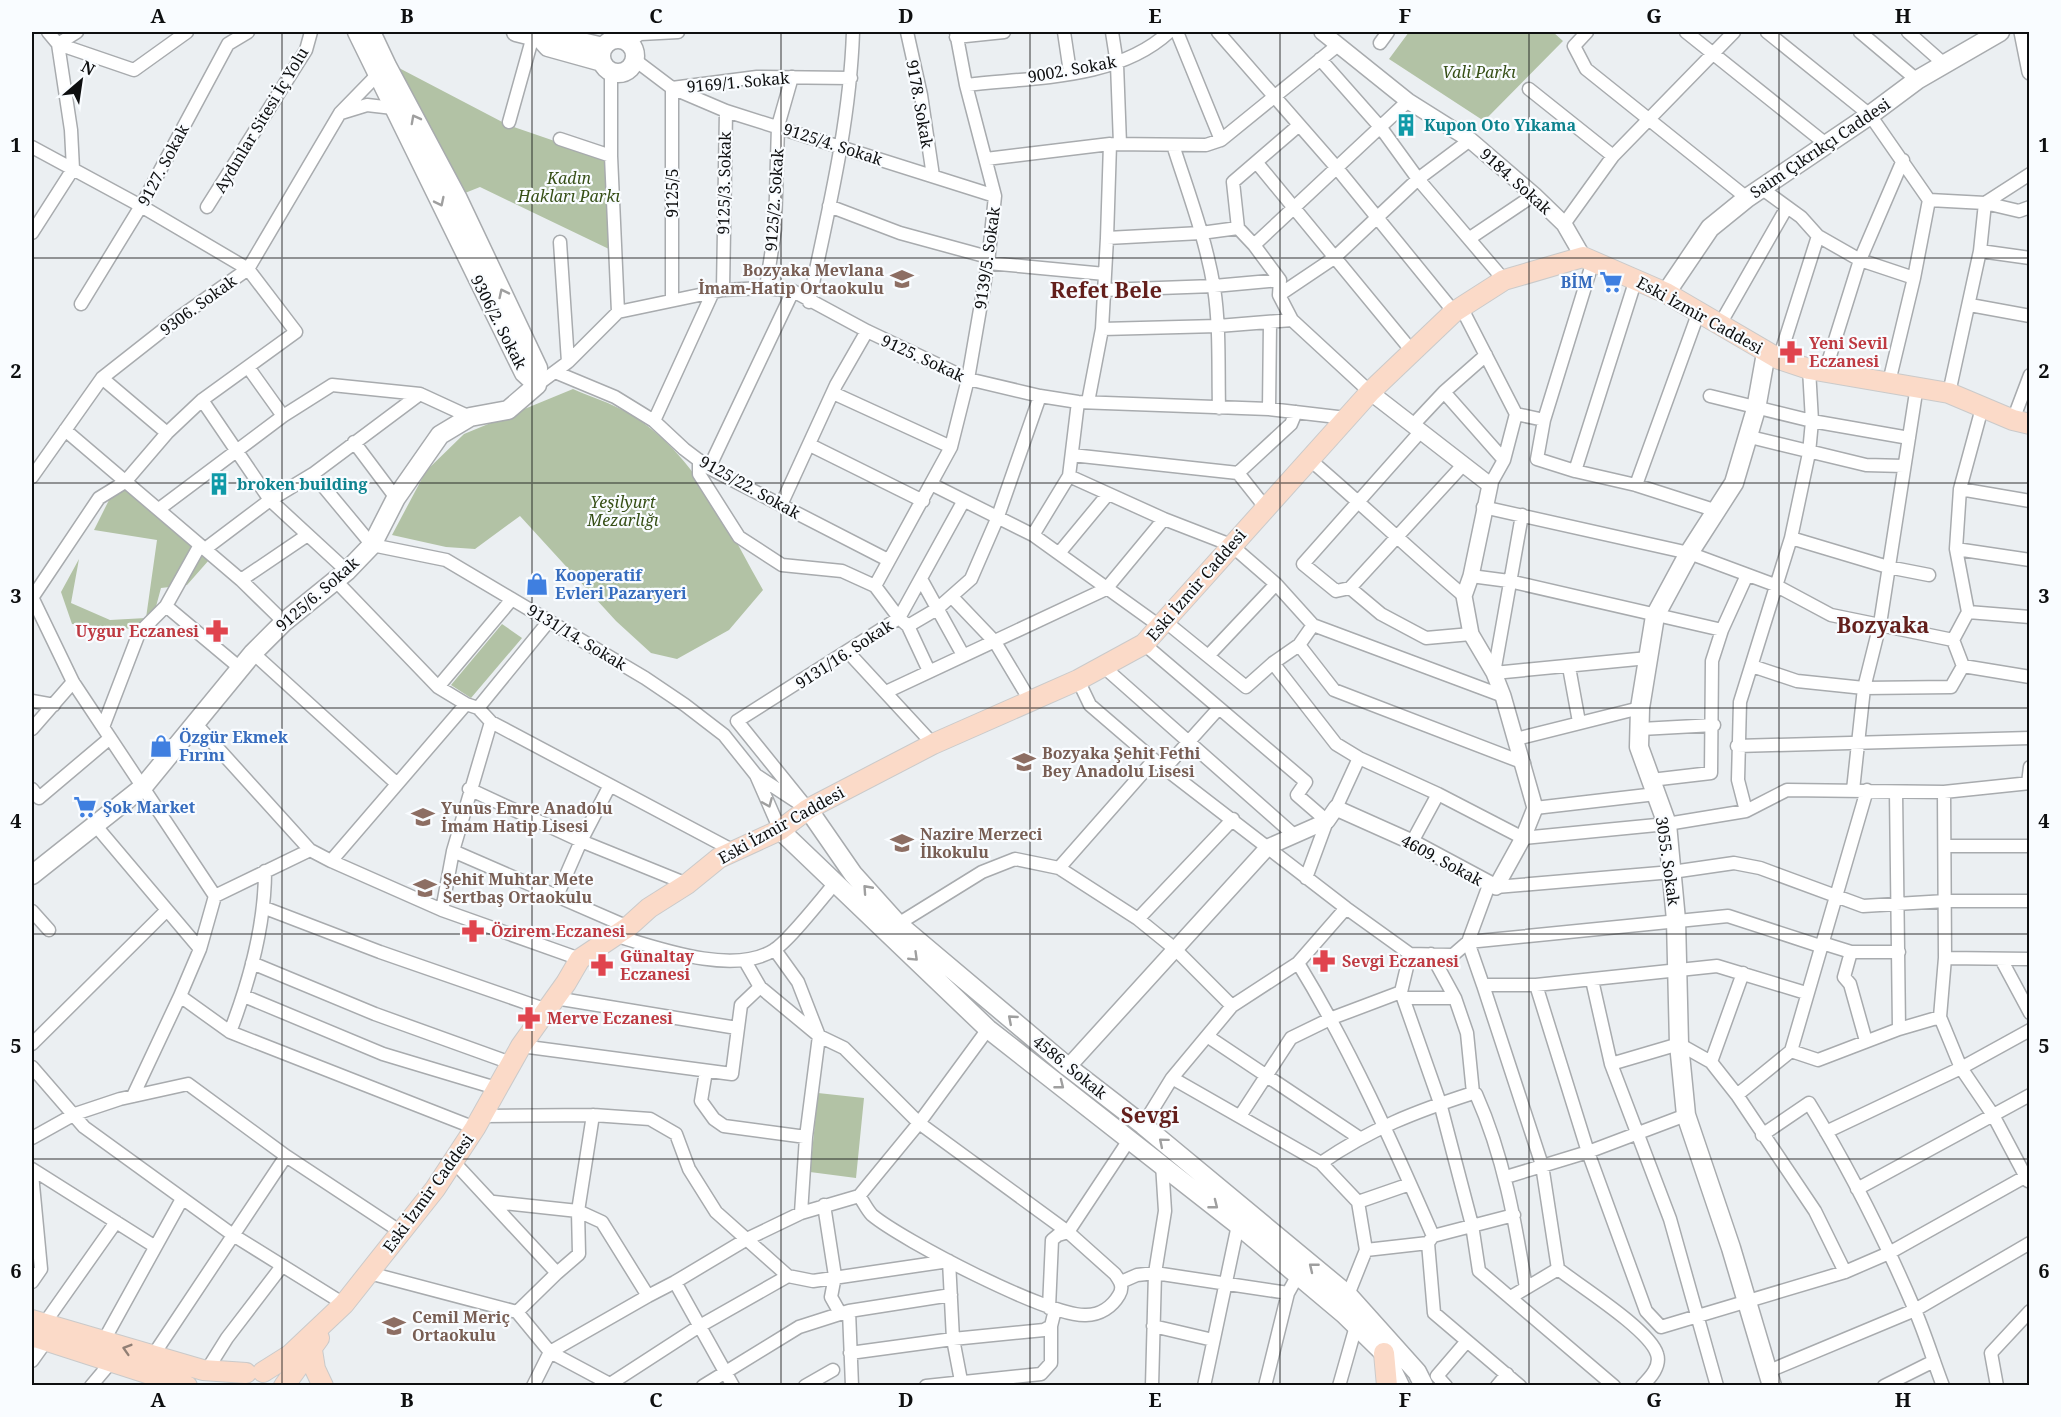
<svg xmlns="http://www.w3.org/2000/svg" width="2061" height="1417" font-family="'Noto Serif',serif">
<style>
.green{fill:#b2c2a5}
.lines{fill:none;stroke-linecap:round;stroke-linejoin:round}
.minor-casing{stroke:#a8abae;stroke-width:15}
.tertiary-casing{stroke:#a8abae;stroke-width:18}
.secondary-casing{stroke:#a8abae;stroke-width:21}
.primary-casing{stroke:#cacaca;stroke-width:22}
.minor{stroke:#fff;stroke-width:12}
.tertiary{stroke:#fff;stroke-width:15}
.secondary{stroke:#fff;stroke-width:18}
.primary{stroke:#fbdac8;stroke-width:20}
.oneway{stroke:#9f9f9f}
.oneway2{stroke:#907f75}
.grid{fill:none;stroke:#0e0f10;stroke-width:1.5;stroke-opacity:0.55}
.labels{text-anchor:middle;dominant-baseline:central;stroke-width:4.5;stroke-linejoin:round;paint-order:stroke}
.street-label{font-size:16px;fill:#0e0f10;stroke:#f9fcff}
.park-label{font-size:16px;font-style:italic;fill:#364f16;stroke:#f9fcff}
.culture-label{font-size:16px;font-weight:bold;fill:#0d838f;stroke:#f9fcff;text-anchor:start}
.education-label{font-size:16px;font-weight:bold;fill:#785e54;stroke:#f9fcff;text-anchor:start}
.shop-label{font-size:16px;font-weight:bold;fill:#366cbe;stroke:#f9fcff;text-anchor:start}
.health-label{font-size:16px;font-weight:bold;fill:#be3a42;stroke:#f9fcff;text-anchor:start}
.district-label{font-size:22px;font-weight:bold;fill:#631f1c;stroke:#f9fcff}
.neatline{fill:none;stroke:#0e0f10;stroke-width:2}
.grid-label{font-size:20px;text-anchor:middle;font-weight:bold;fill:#0e0f10}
</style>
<rect width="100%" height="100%" fill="#ebeff2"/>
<path class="green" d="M1409 32H1553L1563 41 1484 121 1389 59Z
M399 68 508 125 607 159 609 249 480 187 460 195Z
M573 389C591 397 611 403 628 413 694 451 727 527 763 590L729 630 677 659 651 653 616 621 520 516 475 549 446 547 392 535 426 471 464 434Z
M124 483 209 560 187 585 161 588 154 614 132 629 72 624 61 592 79 559 71 603 110 620 146 618 157 540 94 530 115 488Z
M502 624 522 638 471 698 451 685Z
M818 1093 864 1098 856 1178 810 1172Z"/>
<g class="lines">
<g class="minor-casing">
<path id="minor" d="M907 32 921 95 933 176
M1064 32 1070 72
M1112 32 1117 64 1120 144
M1177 32 1221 140
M1218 32 1336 167 1454 312
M1587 32 1574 46 1586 69 1747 198
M1686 32 1826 144
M1767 32 1870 115 1929 200 1985 203 2019 211 2030 207
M1860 32 1917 80
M1908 32 1943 63
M956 37 1004 32
M628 42 640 34 678 32
M1380 43 1388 32
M58 44 134 70 187 32
M58 44 77 32
M1320 59 1381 128 1418 179 1504 280
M635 60 672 88 757 77 851 78
M611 72V156L618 312
M966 85C1033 77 1117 80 1169 32
M1529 89 1613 156
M341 113 367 105 393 108
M509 122 533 36
M560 139 611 156
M1110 144 1107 238 1201 233 1238 228 1254 245 1280 280 1279 295 1292 320 1370 392
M1173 145C1188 192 1206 239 1214 288 1220 327 1218 368 1219 408
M32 147 141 206 248 269 296 332 202 400 167 433 125 482 99 498 32 598
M986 159 1110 144 1206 145 1221 140 1338 45
M1257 163 1411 350
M1761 188 1801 217 1818 236 1860 260 1914 278
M829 206 900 233 988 257
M207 207 306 50 311 32
M1564 224 1613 156 1734 32
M1238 228 1233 182 1298 126
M32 233 73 169 71 130 58 44 48 32
M1470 238 1534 195
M1254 245 1408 101
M1980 251 2030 258
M1593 261 1544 420 1537 459 1575 471 1636 279
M988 263 1105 274
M766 288 775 229 778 126 792 77
M723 290 726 111
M1104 290 1214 286 1280 280
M1279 295 1334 258 1418 179 1470 140
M672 299V88L726 111 995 196
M809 302C828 212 850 123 853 32
M81 304 141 206 228 44 248 32
M1970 305 2030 316
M1461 307 1516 414 1544 420
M1719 326 1787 207
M1102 329 1218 326 1292 320
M1779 359 1818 236
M568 362 618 312 723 290 766 288 793 291 867 331 968 379 1040 396 1078 402 1269 409 1346 418
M248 367 283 416
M555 372 615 397 654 421 684 449 709 468 888 560
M1825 372 1860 260 1903 160
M102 378 167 433
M1889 382 1914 278 1929 200
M537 385 568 362 560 242
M1444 392 1504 460
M833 393 951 447
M1949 393 1980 251 1985 203 2030 174
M1710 396 1812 421 1909 438
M202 400 270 500 347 571
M1088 402 1102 329 1107 238
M1269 409 1270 323
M2013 420 2030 375
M654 421 713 292
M1413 425 1444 392 1486 355
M65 430 241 580 284 622
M1421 431 1303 564 1336 591 1350 588 1381 614 1426 638 1471 634
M1746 436 1866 465 1904 466
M354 442 396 498
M810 445 923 501
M1072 455 1238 473 1265 507
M1309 459C1362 504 1411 551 1464 596
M699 460V474L739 537 782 565 842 571 875 586 899 618 908 626 929 671
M709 468 793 291
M1575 471 1636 485 1717 511
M1238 473 1291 424 1296 412
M313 474 372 545 446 560 645 678 685 705 724 735 756 775 780 830
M1069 476 1164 519 1231 545 1276 584 1313 625 1503 696
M32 477 102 378 177 319 248 269 340 113 382 70
M931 484 1033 535 1161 627
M1490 485 1504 460 1516 414
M1636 485 1698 314
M1960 489 2030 501
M781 505 836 385 867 331
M1483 507 1689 553 1775 585 1831 615 1953 640
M159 509 283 416 332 385 420 394 470 417
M1522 515 1494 673 1648 658
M1033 535 1069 476 1078 402
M1791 538 1888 567 1929 575
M205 549 270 500 313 474 420 394
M1956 549 2030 560
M1060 552 1108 494
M1471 576 1509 581 1722 630
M921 579 963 655
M241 580 306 536
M335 580 438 687 466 704
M875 586 951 447 968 379 988 263 995 196 966 85 956 32
M1350 588 1462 466
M32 597 73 682 215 896
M953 598 995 642 1031 702
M166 606 240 668
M1968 612 2030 617
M1166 622 1246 687 1273 663 1299 645
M1313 625 1299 645 1334 690 1524 763
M908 626 937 609 971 579 997 519 1040 396
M1144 644 1306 782 1297 795 1327 821 1306 878
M848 652 933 744
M253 653 396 783
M1208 656 1276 584
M1273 663 1336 744 1359 758 1438 794 1523 838 1667 824 1746 811 1787 790 1944 792 2030 783
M1752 666 1797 681 1864 688 1951 687 1963 666 1953 640 1968 612 1956 549 1960 489 1982 408
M1963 666 2030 677
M1569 667 1579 722
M1105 668 1294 835
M1078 680 1090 705 1154 760 1346 908 1410 954 1453 955 1468 942 1483 985H1536L1717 966 1806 993
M438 687 512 599
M886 692 1106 589 1164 519
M32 701 54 705
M478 708 549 621
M195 723 310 850
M103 727 139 633 166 606 200 545
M32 729 73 682
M1641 729 1714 725
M1516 739 1640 708
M1737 746 2030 738
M1166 767 1219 708
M756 775 797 802
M1651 780 1711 773 1712 661 1722 630 1747 575
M2028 783 2030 767
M32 789 39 798 110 738
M469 789 581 841 687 884
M1853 790 1864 688 1880 624 1917 386
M1896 792 1899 1029
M1944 792 1945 958 1940 1017 1961 1068 1993 1115 2028 1181
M1336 808 1359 758
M1535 808 1656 794
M808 809 737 721 899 618 963 502
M1746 811 1738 780 1740 702 1791 538 1809 453 1812 421 1809 369
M96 826 200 949
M1412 842 1438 794
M1945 846H2030
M453 851 628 927
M331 861 442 910 580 959
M1059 868 1154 760
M1489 885 1468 942 1728 916 1820 946
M1496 887 1672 872 1734 863 1760 868 1863 906 1946 901H2030
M557 896 581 841 609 787
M265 908 380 952 547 1010
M442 910 453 851 491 722 734 851
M32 911 49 930
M1138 919 1233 819
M898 924 982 872 1015 859 1059 868 1138 919 1175 949 1232 1006
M614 935C657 948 733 976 774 950 789 941 822 898 836 882
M1822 943 1851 952H1899
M775 950 798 982 819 1036 806 1137 801 1213
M1851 952 1844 977 1850 984 1866 1041
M1410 954 1401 992 1440 1103 1472 1225 1479 1271 1614 1386
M1431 954 1455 998 1467 1033 1473 1093 1476 1094C1504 1157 1515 1221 1526 1288L1511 1297
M1945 958 2030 959
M2001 959 2030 1013
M745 961 760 987 819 1036 844 1048 919 1123 1068 1232 1115 1274C1120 1281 1124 1287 1119 1295 1112 1307 1100 1315 1086 1315 1049 1317 902 1240 872 1215 867 1210 863 1201 859 1196
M252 963 375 1014 511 1063
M1298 963C1351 1050 1392 1142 1433 1236L1428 1243 1434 1313 1520 1386
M1592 980 1611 1064 1670 1219 1717 1386
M1483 985 1542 1165 1558 1269C1580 1286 1650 1330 1657 1354 1661 1366 1651 1377 1642 1386
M1536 985 1588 1152 1646 1311 1661 1327 1845 1272 1889 1253 2030 1174
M244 996 383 1054 496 1088
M555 998 737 1028
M1403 998H1455
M230 1032C250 980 265 926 265 871
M1207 1036 1358 1137
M32 1044 167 910
M521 1046 732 1074 741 1005 760 987
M1791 1051 1818 1060 1899 1029 1940 1017
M1711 1062 1743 973
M1611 1064 1679 1044 1711 1062 1737 1095 1815 1211 1845 1272
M32 1067 84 1127 233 1235 344 1304
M706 1071 701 1101 714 1119 724 1126 806 1137
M1172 1078 1321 1163 1358 1202 1366 1250 1348 1295
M1737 1095 1791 1051 1867 790
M133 1096 180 996
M482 1116 593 1115 650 1119 676 1134 689 1169 716 1212 788 1276 813 1281 949 1261 953 1339 962 1386
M1240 1116 1291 1038 1332 1018 1401 992
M1143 1125 1172 1078 1232 1006 1298 963 1346 908
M475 1128 230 1032 180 996 200 949 215 896 310 850 331 861 466 704 478 708 491 722
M1826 1132 1961 1068 2030 1030
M1762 1135 1809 1103C1849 1168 1884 1238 1914 1308 1925 1333 1933 1360 1943 1386
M32 1138 75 1114 120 1099 188 1084 286 1156 401 1232
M453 1161 557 1273 579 1254 578 1211 602 1222 648 1296 675 1282 733 1386
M1321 1163C1370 1129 1417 1111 1473 1093
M32 1169 154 1246
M32 1174 41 1269 32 1282
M1506 1177 1588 1152 1686 1115
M1857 1189 2030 1095
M494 1202 578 1211 593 1115
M1358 1202 1410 1184
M824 1205 835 1276 831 1297 840 1313
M1433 1236 1514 1215
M1366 1250 1428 1243
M369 1273 517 1312 557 1273
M675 1282 747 1239 801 1213 859 1196 919 1123 988 1029
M1121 1282 1137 1275 1155 1273 1288 1293
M1526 1288 1558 1269
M1049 1308 1052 1240 1058 1235 1068 1232 1129 1140
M849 1311 951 1295
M517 1312 550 1352 533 1386
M44 1324 116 1222
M1153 1326 1213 1340
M103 1342 182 1199
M850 1353 953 1339 1044 1330 1051 1326 1055 1310
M152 1357 286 1156
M32 1361 47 1340
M207 1370 227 1338 282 1266
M1769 1371 1915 1310 2030 1243
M608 1383 550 1352 648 1296
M91 1386 112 1361
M607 1386 698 1327 788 1276
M703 1386 799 1327 849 1311 852 1386
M805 1386 833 1370
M926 1386 1041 1374 1051 1363V1326
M1152 1386 1155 1273 1165 1211 1162 1164
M1204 1386 1238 1225
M1265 1386 1288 1293 1298 1275
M1339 1386 1356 1326
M1446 1386 1437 1376 1467 1341
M1497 1386 1507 1374
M1884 1386 1934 1361
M1997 1386 1991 1353 2030 1311"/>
</g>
<g class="tertiary-casing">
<path id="tertiary" d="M1322 32 1408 101 1470 140 1534 195 1564 224 1583 257
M2022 32 2030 72
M1068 1067 1268 847 1327 821 1336 808 1412 842 1496 887 1523 838 1535 808 1503 696 1494 673 1471 634 1464 596 1471 576 1490 485 1370 392"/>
</g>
<g class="secondary-casing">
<path id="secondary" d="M357 32 524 373 537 385
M371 32 387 66 458 199 538 368 537 385
M516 32 540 38 548 47 602 62
M540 38 552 35 603 47
M601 56a17 17 0 1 1 34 0a17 17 0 1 1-34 0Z
M1666 293 1710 228 1747 198 1870 115 1917 80 2000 32
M1766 353 1756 409 1734 483 1689 553 1655 616 1640 708 1639 747 1667 824 1676 920 1679 1044 1686 1115 1731 1248 1772 1386
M808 809 853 874 898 924 1068 1067 1143 1125 1348 1295 1417 1372 1424 1386
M780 830 988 1029 1238 1225 1344 1314 1384 1353 1400 1386
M32 875 143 787 253 653 284 622 347 571 372 545 396 498 440 435 470 417 508 410 537 385"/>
</g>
<g class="primary-casing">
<path id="primary" d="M32 1320 203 1370 246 1373
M32 1336 187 1386
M312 1350 315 1369 323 1386
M1384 1353 1387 1386
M263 1372 290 1355 344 1304 435 1189 475 1128 521 1046 566 983 580 959 628 927 649 908 687 884 719 858 780 830 808 809 933 744 1078 680 1144 644 1370 392 1454 312 1504 280 1583 257 1666 293 1779 359 1809 369 1949 393 2013 420 2030 424
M284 1386 319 1338"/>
</g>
<use href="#minor" class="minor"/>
<use href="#tertiary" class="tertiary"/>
<use href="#secondary" class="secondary"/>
<use href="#primary" class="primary"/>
</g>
<defs><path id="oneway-chevron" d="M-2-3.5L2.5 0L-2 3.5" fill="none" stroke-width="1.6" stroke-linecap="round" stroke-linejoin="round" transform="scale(1.5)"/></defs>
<g class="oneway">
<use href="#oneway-chevron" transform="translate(415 119) rotate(-118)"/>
<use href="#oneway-chevron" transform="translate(440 202) rotate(64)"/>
<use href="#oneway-chevron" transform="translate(503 293) rotate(-116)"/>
<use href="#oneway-chevron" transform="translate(768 803) rotate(67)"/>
<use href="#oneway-chevron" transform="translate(867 889) rotate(-132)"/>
<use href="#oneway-chevron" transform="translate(914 957) rotate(44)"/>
<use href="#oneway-chevron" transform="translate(1012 1019) rotate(-139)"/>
<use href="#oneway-chevron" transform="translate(1060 1085) rotate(38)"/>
<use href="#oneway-chevron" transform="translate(1163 1142) rotate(-140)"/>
<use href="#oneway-chevron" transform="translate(1214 1205) rotate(38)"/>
<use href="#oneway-chevron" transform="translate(1313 1267) rotate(-141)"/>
</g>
<use class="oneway2" href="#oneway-chevron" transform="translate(127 1349) rotate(-163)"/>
<path class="grid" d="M282 32V1386M532 32V1386M781 32V1386M1030 32V1386M1280 32V1386M1529 32V1386M1779 32V1386M32 258H2030M32 483H2030M32 708H2030M32 934H2030M32 1159H2030"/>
<defs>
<g id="building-bare" transform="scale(1.8)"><path d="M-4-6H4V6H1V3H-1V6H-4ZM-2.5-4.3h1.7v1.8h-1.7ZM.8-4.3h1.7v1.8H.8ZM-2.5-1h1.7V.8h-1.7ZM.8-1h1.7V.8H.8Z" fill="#0f9aa8" stroke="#f9fcff" stroke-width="2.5" paint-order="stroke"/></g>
<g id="school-bare" transform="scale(1.8)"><path d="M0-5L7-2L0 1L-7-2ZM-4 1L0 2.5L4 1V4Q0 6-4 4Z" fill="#8d6e63" stroke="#f9fcff" stroke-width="2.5" paint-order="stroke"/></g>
<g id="supermarket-bare" transform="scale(1.8)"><path d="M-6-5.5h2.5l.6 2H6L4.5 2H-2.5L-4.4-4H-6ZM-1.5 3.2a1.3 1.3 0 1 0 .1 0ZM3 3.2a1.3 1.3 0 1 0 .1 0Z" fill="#3f7fe0" stroke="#f9fcff" stroke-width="2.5" paint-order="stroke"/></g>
<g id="pharmacy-bare" transform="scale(1.8)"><path d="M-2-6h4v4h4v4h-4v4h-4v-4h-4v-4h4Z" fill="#e0444e" stroke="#f9fcff" stroke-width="2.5" paint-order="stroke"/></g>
<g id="shop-bare" transform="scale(1.8)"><path d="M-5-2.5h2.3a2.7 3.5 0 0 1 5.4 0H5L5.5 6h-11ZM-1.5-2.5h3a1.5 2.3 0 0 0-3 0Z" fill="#3f7fe0" stroke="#f9fcff" stroke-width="2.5" paint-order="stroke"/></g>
</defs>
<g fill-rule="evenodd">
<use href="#building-bare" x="1406" y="125"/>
<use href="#school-bare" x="902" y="279"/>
<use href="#supermarket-bare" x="1611" y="282"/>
<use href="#pharmacy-bare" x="1791" y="352"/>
<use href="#building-bare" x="219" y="484"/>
<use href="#shop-bare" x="537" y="584"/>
<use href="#pharmacy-bare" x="217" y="631"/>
<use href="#shop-bare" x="161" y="746"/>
<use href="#school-bare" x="1024" y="762"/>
<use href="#supermarket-bare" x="85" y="807"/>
<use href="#school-bare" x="423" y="817"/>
<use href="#school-bare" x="902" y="843"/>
<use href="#school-bare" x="425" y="888"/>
<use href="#pharmacy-bare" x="473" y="931"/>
<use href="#pharmacy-bare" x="1324" y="961"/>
<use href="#pharmacy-bare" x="602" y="965"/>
<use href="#pharmacy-bare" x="529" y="1018"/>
<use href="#school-bare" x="394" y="1326"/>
</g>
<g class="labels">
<g class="street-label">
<text transform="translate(1072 69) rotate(-10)">9002. Sokak</text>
<text transform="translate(738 82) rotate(-5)">9169/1. Sokak</text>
<text transform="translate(920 104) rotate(80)">9178. Sokak</text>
<text transform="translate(261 120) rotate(-59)">Aydınlar Sitesi İç Yolu</text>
<text transform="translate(833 144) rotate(18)">9125/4. Sokak</text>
<text transform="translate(1820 148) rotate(-34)">Saim Çıkrıkçı Caddesi</text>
<text transform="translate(163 165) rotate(-62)">9127. Sokak</text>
<text transform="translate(1516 181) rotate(42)">9184. Sokak</text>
<text transform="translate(724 183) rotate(-89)">9125/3. Sokak</text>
<text transform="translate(672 193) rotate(-90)">9125/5</text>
<text transform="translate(774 200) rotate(-86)">9125/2. Sokak</text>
<text transform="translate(987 258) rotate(-82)">9139/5. Sokak</text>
<text transform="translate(198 305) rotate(-36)">9306. Sokak</text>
<text transform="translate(1700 315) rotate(29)">Eski İzmir Caddesi</text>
<text transform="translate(499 322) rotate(63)">9306/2. Sokak</text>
<text transform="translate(923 358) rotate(25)">9125. Sokak</text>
<text transform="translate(750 487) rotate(29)">9125/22. Sokak</text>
<text transform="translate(1196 585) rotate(-49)">Eski İzmir Caddesi</text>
<text transform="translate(317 594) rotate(-41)">9125/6. Sokak</text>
<text transform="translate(577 637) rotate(31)">9131/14. Sokak</text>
<text transform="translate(844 654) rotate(-33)">9131/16. Sokak</text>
<text transform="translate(781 825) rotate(-29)">Eski İzmir Caddesi</text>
<text transform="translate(1442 860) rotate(28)">4609. Sokak</text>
<text transform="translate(1668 861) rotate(82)">3055. Sokak</text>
<text transform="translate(1070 1067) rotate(39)">4586. Sokak</text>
<text transform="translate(428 1193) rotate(-54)">Eski İzmir Caddesi</text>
</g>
<g class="park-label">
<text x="1479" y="72">Vali Parkı</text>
<text x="569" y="178">Kadın<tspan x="569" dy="18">Hakları Parkı</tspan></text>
<text x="623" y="502">Yeşilyurt<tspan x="623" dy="18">Mezarlığı</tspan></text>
</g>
<g class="culture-label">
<text x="1424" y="125">Kupon Oto Yıkama</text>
<text x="237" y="484">broken building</text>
</g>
<g class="education-label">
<text x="884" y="270" text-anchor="end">Bozyaka Mevlana<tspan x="884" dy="18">İmam-Hatip Ortaokulu</tspan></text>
<text x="1042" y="753">Bozyaka Şehit Fethi<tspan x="1042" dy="18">Bey Anadolu Lisesi</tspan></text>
<text x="441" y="808">Yunus Emre Anadolu<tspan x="441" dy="18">İmam Hatip Lisesi</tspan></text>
<text x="920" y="834">Nazire Merzeci<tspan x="920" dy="18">İlkokulu</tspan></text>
<text x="443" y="879">Şehit Muhtar Mete<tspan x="443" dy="18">Sertbaş Ortaokulu</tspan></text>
<text x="412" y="1317">Cemil Meriç<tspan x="412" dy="18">Ortaokulu</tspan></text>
</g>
<g class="shop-label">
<text x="1593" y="282" text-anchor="end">BİM</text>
<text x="555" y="575">Kooperatif<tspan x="555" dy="18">Evleri Pazaryeri</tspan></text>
<text x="179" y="737">Özgür Ekmek<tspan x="179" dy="18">Fırını</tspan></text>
<text x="103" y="807">Şok Market</text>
</g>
<g class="health-label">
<text x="1809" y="343">Yeni Sevil<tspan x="1809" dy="18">Eczanesi</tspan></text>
<text x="199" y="631" text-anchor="end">Uygur Eczanesi</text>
<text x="491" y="931">Özirem Eczanesi</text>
<text x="620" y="956">Günaltay<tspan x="620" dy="18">Eczanesi</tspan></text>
<text x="1342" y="961">Sevgi Eczanesi</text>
<text x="547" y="1018">Merve Eczanesi</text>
</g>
<g class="district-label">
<text x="1106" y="289">Refet Bele</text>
<text x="1883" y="624">Bozyaka</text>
<text x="1150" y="1114">Sevgi</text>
</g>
</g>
<rect width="2061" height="1417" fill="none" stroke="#f9fcff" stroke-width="66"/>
<g transform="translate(81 81) rotate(29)" stroke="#f9fcff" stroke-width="4.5" paint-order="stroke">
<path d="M0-4.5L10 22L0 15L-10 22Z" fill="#0e0f10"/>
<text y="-9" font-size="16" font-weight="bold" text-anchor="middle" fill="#0e0f10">N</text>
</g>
<rect x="33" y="33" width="1995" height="1351" class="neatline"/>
<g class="grid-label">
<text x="158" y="23">A</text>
<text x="407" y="23">B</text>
<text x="656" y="23">C</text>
<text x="906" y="23">D</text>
<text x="1155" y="23">E</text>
<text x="1405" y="23">F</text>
<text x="1654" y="23">G</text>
<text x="1903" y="23">H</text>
<text x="16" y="152">1</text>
<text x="2044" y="152">1</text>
<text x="16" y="378">2</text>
<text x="2044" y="378">2</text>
<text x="16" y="603">3</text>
<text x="2044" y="603">3</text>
<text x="16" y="828">4</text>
<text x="2044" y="828">4</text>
<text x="16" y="1053">5</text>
<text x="2044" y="1053">5</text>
<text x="16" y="1278">6</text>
<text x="2044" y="1278">6</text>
<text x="158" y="1407">A</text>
<text x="407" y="1407">B</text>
<text x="656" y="1407">C</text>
<text x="906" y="1407">D</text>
<text x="1155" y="1407">E</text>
<text x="1405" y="1407">F</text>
<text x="1654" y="1407">G</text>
<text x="1903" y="1407">H</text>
</g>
</svg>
